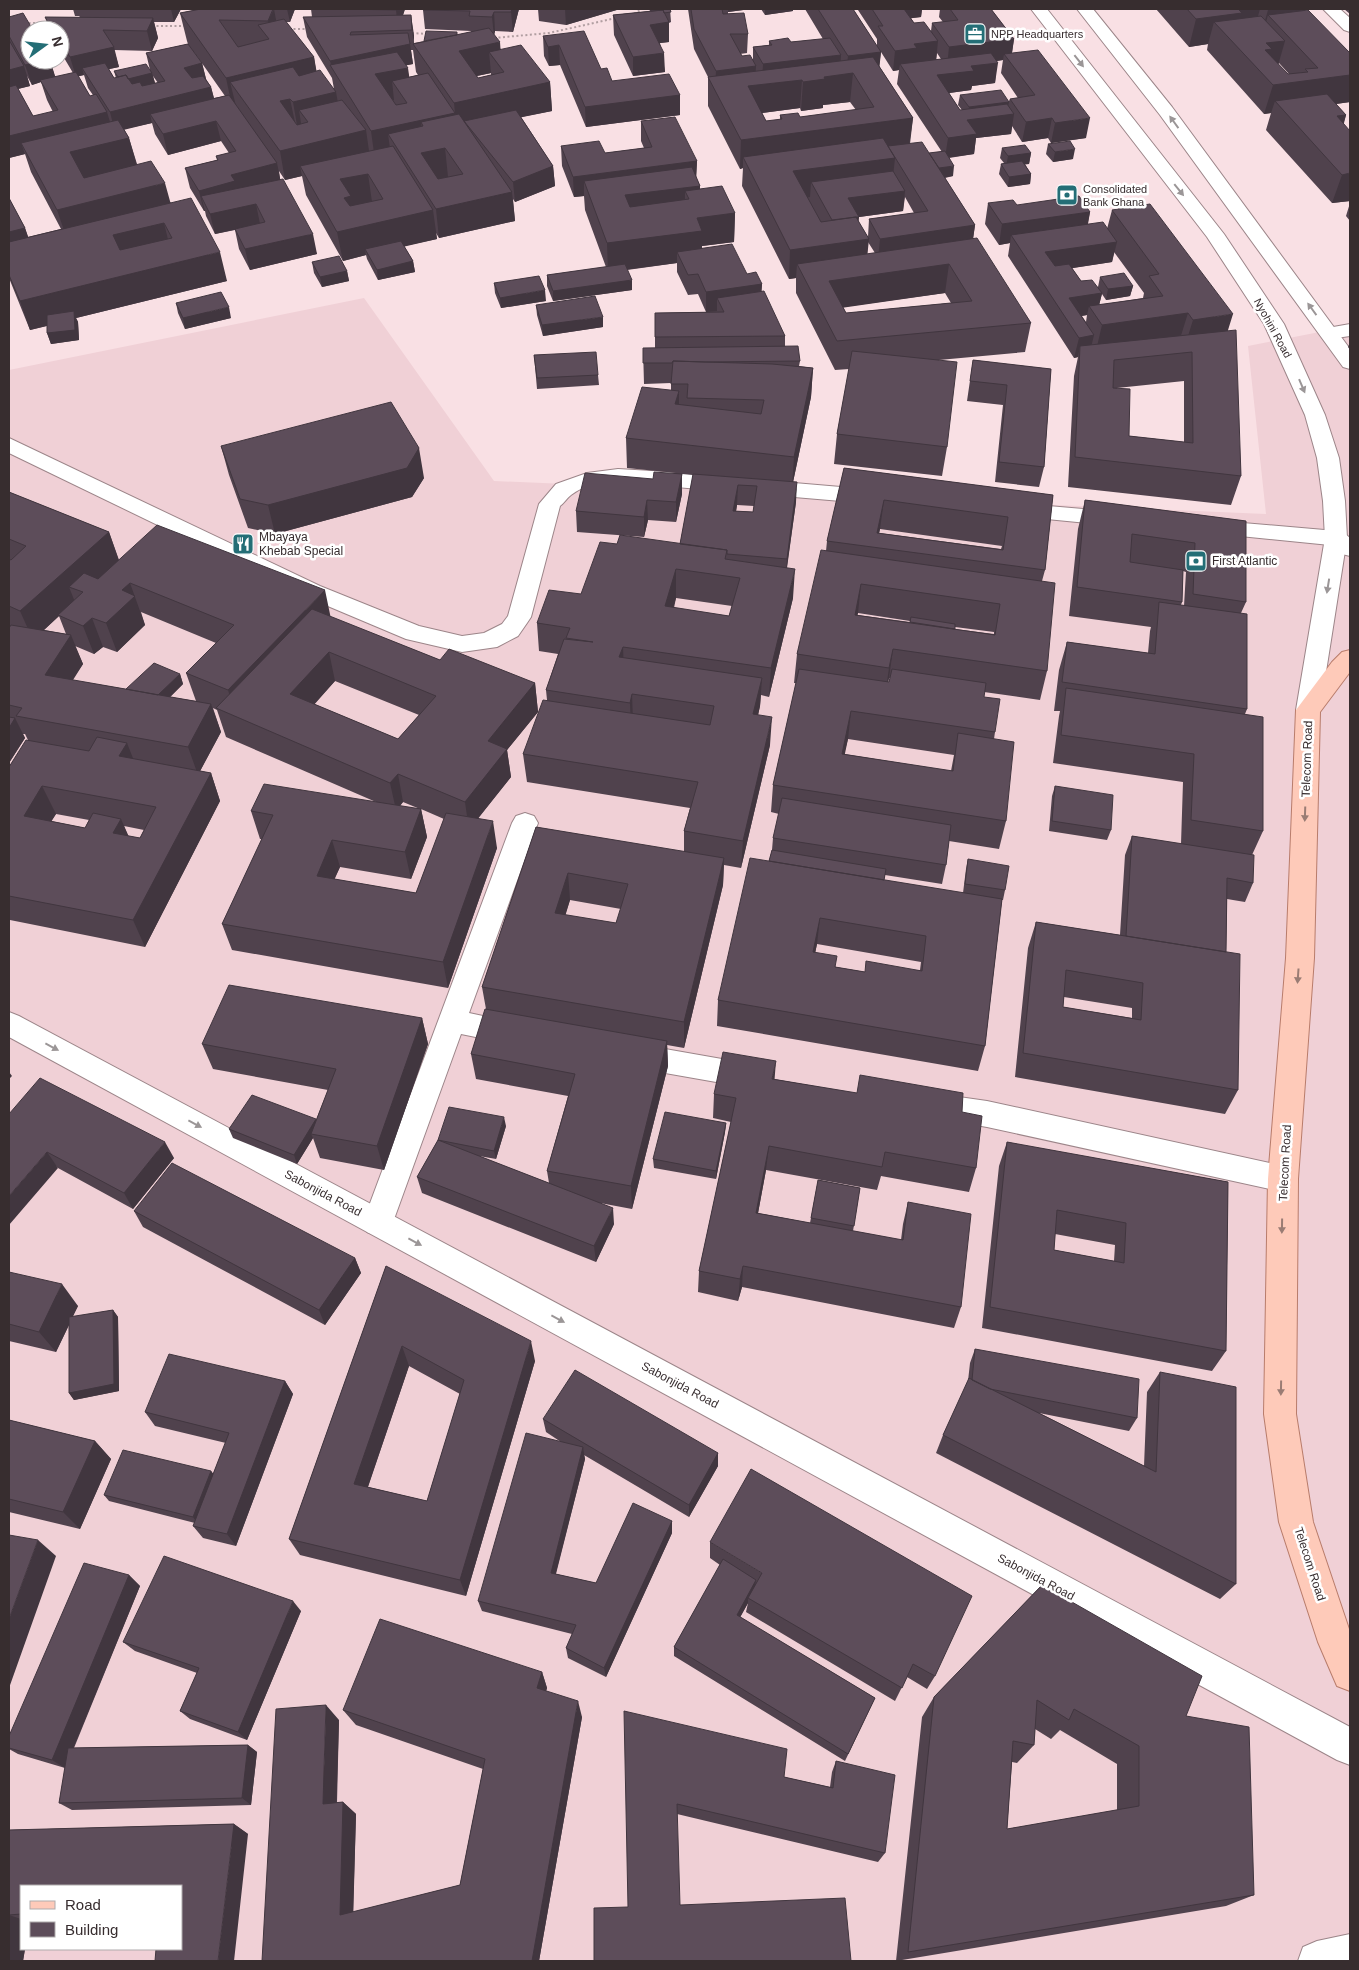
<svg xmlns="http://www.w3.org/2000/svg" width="1359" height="1970" font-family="Helvetica,sans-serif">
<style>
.built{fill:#f0d0d6;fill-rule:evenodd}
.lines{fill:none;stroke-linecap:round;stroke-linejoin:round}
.street-casing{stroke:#9c8589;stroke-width:2}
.secondary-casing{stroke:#9c8589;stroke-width:2}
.primary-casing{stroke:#b87c6b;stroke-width:2}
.path{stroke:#b19ea1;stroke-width:2;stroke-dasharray:2 2.5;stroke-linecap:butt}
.street{fill:#fff;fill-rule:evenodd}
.secondary{fill:#fff;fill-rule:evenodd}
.primary{fill:#fecab9;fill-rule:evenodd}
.wall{fill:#50424d;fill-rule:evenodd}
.shaded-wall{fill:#41363f}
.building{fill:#5d4d5a;stroke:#41363f;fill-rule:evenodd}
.oneway{fill:#9b9697}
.oneway2{fill:#9a7c74}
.labels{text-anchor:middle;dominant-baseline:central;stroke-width:5;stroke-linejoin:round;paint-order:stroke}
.far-poi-label{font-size:11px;fill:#372d2f;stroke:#fff;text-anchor:start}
.far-street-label{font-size:11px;fill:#372d2f;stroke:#fff}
.poi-label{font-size:12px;fill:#372d2f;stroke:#fff;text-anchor:start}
.street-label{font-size:12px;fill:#372d2f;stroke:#fff}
</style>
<rect width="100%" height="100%" fill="#f9e0e4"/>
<path class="built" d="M364 298 494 481 1266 514 1248 346 1350 326V1961H9V370ZM21 1886H181V1949H21Z"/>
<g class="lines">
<g class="street-casing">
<path id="street" d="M1323 9H1340L1350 18V32L1344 30Z
M1350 324V336L1329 339 1322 337 1319 333 1322 329Z
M9 438 320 586 419 626 462 636 484 633 502 624 508 616 539 504 556 484 587 473 618 469 652 471 876 490 884 492 887 497 884 502 876 504 652 485C627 483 592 478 571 495 567 498 564 503 560 506L531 617 527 623 518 636 497 647 462 652 406 639 304 596 9 453Z
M1014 503 1118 512 1126 514 1129 519 1126 524 1118 526 1006 515 1003 510 1006 505Z
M1208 520 1336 531 1344 533 1350 538V556L1342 554 1330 545 1200 532 1197 527 1200 522Z
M525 813 534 816 538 823 469 1013 525 1025 529 1033 525 1041 515 1045 461 1034 393 1222 389 1232 378 1236 367 1232 363 1222 512 823 516 816Z
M631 1043 756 1065 766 1068 770 1077 766 1086 756 1089 631 1067 621 1063 617 1055 621 1047Z
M924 1092 987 1101 1283 1166 1294 1170 1298 1179 1294 1188 1283 1192 987 1127 924 1116 914 1113 910 1104 914 1095Z"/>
</g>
<g class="secondary-casing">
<path id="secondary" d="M1031 9H1047L1224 234 1284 324 1325 415 1339 458 1345 501 1347 538 1320 710 1317 716 1308 719 1299 716 1296 710 1325 538 1323 501 1317 458 1305 415 1264 324 1207 237Z
M1077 9H1093L1172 107 1350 349V369L1343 367 1160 115Z
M9 1012 19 1016 1350 1727V1765L1337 1760 9 1037Z
M1350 1934V1961H1298L1303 1947 1317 1941Z"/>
</g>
<g class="primary-casing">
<path id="primary" d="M1350 650V672L1320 712 1314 958 1298 1179 1296 1414 1313 1522 1350 1632V1691L1337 1686 1318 1642 1279 1522 1264 1414 1268 1179 1286 958 1296 710 1332 662 1342 652Z"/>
</g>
<path class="path" d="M634 14 642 9
M24 23H51
M152 26H186
M289 29H308
M412 33 428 34
M494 38 549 33 616 18"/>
<use href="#street" class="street"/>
<use href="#secondary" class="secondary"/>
<use href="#primary" class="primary"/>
</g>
<path class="wall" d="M73 9H181L174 22H154L158 38 152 51 114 50 119 67 109 69 114 78H116L114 71 150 70 146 53 188 44 187 41 180 13 199 9H295L290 22H286L314 57 316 71 334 89 332 78 307 37 303 17H312L311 9H405L403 15H411L414 43 471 32V31L425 29 423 10 519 9 513 32 495 31 494 35 501 50 550 82 552 111 521 117 553 166 555 186 515 202 513 199 515 221 439 238 436 233 437 239 404 246 413 261 415 272 378 280 367 259 366 255 343 261 306 195 302 176 285 180 279 171 280 179 317 254 250 270 239 249 235 230 215 234 206 216 205 211H204L190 188 185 168 217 160 216 156 229 153 221 141 168 155 155 134 152 123 124 129 129 138 137 164 171 203 227 281 76 318 78 322 79 340 51 344 47 333V326L30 330 9 278V198L25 228 28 237 61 229 31 172 25 154 9 158V17L30 60H50L55 77 73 73 60 51V30H49L45 17H80L79 16H75ZM192 49 225 96 214 98 211 87 206 79 202 63ZM411 50H413L416 72 418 75 409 77 406 65 413 64ZM491 73V75L478 78 477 76ZM84 75 88 88 93 95 90 96 78 76ZM27 76 32 85 41 82 47 100 53 112 33 116 18 89 30 86ZM153 76 158 83H155Z
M538 9H620L566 25 539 21Z
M649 9H670L671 22 669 23V42L660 43 665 72 633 76 614 35 613 15 650 11Z
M688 9H751L728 12V14L748 34 747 53 740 54 742 56 753 60V47L769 45V41L791 42 823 39 805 9H853L877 46V39L858 10V9H922L921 17 911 18 914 23 931 31 932 23 943 22 939 17 940 9H991L1014 39 1012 53 1086 138 1051 143 1048 138 1022 142 1012 126 1011 134 976 138 974 154 949 158 953 176 945 178 975 225 973 239 1031 323 1025 352 939 360 947 447 942 476 834 464 837 434 849 369 835 370 796 293V278L789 279 742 186 743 168 740 169 708 106V77L694 49ZM881 52 893 71 899 70 897 84 942 152 929 153 910 144 913 118 879 66ZM937 53 941 59 936 60ZM1003 60 1001 73 1018 98 1010 99 1009 101 960 95 958 105 962 110H960L949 93 971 90 972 86 995 83 997 61ZM850 102 856 110 800 117 780 115V120L766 121 762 113 800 108 801 111 823 108V105ZM905 197 914 213 869 219 868 237 858 221 859 217 903 211ZM868 242 875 253 867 254ZM945 293 951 303 846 313 843 307Z
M761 9H793V11L765 15Z
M1156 9H1305V10L1350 53V102L1336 104 1346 115 1344 123 1350 201 1332 203 1266 130 1271 113 1264 114 1207 50 1208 44 1189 47ZM1279 63 1289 74H1288L1278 64Z
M1344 9H1350V14Z
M543 36 601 69 612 81 680 95V115L586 127 560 65 549 66 544 56Z
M641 121 697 161 696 177 700 186V189L735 213 734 242 702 246V248L747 274 762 284 761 291 785 336V346L800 361 799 366 813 368 811 397 793 482 796 502 787 568 793 598 769 697 761 695 760 706 758 715 770 745 741 868 724 865 723 885 684 1048 667 1045 668 1066 632 1209 600 1203 614 1224 596 1262 422 1193 417 1177 438 1140 506 1126 496 1159 479 1156 549 1183 547 1171 568 1096 476 1079 471 1054 486 1009 482 987 536 827 684 852V831L690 808 527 782 523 754 547 700 546 690 558 654 539 651 537 623 581 594 617 544H680L693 475 682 474V494L676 522 648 520 644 537 577 532 576 511 653 479 676 473 627 468 626 438 671 390V383L644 384 643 348H655V313L706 312 698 294 688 295 677 272V263L627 270 632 290 553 301 547 286V275L606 267 585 210 584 196 574 197 562 166 561 146 605 153 644 148 641 141ZM737 505 754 506 753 512 736 511ZM676 598 732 606 729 616 674 608ZM570 900 621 909 616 923 565 915Z
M1048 144 1073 159 1053 162 1046 154Z
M1002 148 1031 153 1029 164H1025L1031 174 1030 184 1008 187 999 174 1001 164 1004 163 1000 158Z
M988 203 1017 205 1090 212 1088 224 1107 229 1112 210 1228 331 1241 476 1231 505 1068 487 1074 376 1078 357 1074 358 1008 256 1010 243 999 245 985 224ZM1114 252 1144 293 1143 298 1099 305 1102 294 1106 300 1130 296 1133 286 1100 277 1098 287 1081 281 1072 268 1112 262ZM1087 315 1086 322 1082 316ZM1184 381V442L1129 436 1117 388Z
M1350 203V221L1346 216Z
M312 262 347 271 349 281 322 287 314 273Z
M494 283 546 301 501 308 495 293Z
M176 303 231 318 185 329 178 313Z
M536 305 603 327 543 336 537 315Z
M1350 342V350L1348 347Z
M534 355 598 375 599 385 537 389Z
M973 360 1051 369 1044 467 1039 487 995 482 1003 405 967 401Z
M221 446 424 478 412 497 275 534 248 528 229 475Z
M844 468 1053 495 1045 570 1042 581 1047 671 1040 700 984 692V697L995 732 994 739 1006 821 999 849 949 841 946 865 942 884 885 875 884 880 963 893 966 869 968 859 1005 890 1003 900H1002L985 1046 978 1071 717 1026 718 1000 769 861 772 850 773 838 779 814 771 812 773 785 796 683H794L797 654 826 551 827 541ZM880 529 1002 546 1001 549 879 533ZM858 613 910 621V622L857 615ZM955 627 994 632V634L955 629ZM889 678H890L889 682H888ZM848 739 954 755 951 771 844 754ZM817 944 921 962 920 970 865 972 836 967 815 953Z
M9 492 109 532 119 560 331 617 440 660 535 683 538 712 507 750 511 777 478 818 497 848 448 988 232 950 222 924 262 839H260L251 811 376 802 226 737 217 710 213 708 221 732 200 771 211 773 220 801 145 947 10 920 9 917V767L28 740 25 734H23L25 738 9 763ZM141 612 216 643 186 673 196 701 170 697 183 684 180 674 126 689 72 680 83 664 75 646 94 654 103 647 117 652 145 625ZM59 616 66 634 44 630ZM335 681 419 715 398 739 314 704ZM403 802 420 809 400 806ZM421 809 444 819 416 893 334 879 340 867 411 879 427 837ZM56 814 89 820 85 828 51 821ZM124 826 144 830 140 838 128 836Z
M1085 500 1246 521V602L1241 613 1247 709 1245 714 1263 831 1252 855 1253 883 1245 902 1227 899 1226 952 1238 1090 1225 1114 1015 1077 1028 948 1036 922 1120 935 1125 855 1132 836 1181 844 1183 782 1053 763 1059 716 1060 711H1054L1059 670 1067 642 1148 653 1150 631 1151 627 1069 616 1078 529ZM1183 571 1186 572 1184 606 1181 605 1182 602ZM1064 997 1132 1008V1018L1063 1007Z
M1055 786 1111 830 1107 840 1049 831 1052 796Z
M422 1018 428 1044 384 1170 320 1158 313 1138 297 1164 233 1138 229 1129 316 1120 328 1090 213 1069 202 1044Z
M774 1079 962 1112 976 1168 969 1192 881 1176 877 1190 766 1170 758 1213 810 1223 818 1180 860 1188 853 1231 901 1240 903 1224 908 1202 961 1307 954 1328 742 1287 738 1301 698 1292 699 1271 731 1122 713 1118 714 1094Z
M9 1114 174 1158 133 1209 58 1168Z
M726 1123 725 1132 716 1179 654 1168 653 1159Z
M1007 1142 1228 1182 1226 1351 1212 1371 982 1328 999 1166ZM1055 1234 1115 1245 1114 1261 1054 1250Z
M134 1211 355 1258 361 1273 325 1325 143 1227Z
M386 1266 535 1361 466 1596 300 1555 289 1539ZM409 1366 460 1394 427 1501 368 1487Z
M9 1272 78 1306 72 1317 113 1310 118 1317 119 1391 74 1400 69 1393V1325L56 1352 9 1341Z
M975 1349 1137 1418 1129 1431 1039 1413 1144 1466 1147 1392 1160 1372 1236 1584 1220 1599 936 1453 943 1435 968 1381 970 1363Z
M285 1381 293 1394 236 1546 203 1538 193 1526 195 1523 109 1501 104 1495 211 1471 213 1474 226 1443 155 1426 145 1412Z
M543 1419 718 1453V1466L689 1517 584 1455 585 1459 556 1574 596 1583 672 1521V1533L606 1677 568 1658 566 1648 572 1634 482 1611 478 1601 561 1442 546 1432Z
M9 1420 95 1441 111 1459 80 1529 9 1512Z
M710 1542 935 1676 927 1689 907 1677 895 1701 746 1612 748 1603 740 1617 875 1698 845 1761 674 1656V1647L720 1565 710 1558Z
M129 1575 140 1586 74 1748 248 1745 257 1752 251 1805 72 1810 59 1803 65 1768 18 1754 9 1749V1736Z
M1042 1585 1186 1716 1254 1895 1226 1906 896 1961 922 1717 934 1697ZM1035 1729 1051 1739 1060 1730 1117 1764V1810L1007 1829 1012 1762 1017 1763 1034 1745Z
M301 1611 247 1740 190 1719 180 1711 197 1673 135 1651 123 1642Z
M542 1672 547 1688 546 1691 582 1717 539 1961H262L339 1720 337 1803 343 1802 356 1814 353 1912 460 1885 483 1769 356 1725 343 1710Z
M624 1711 784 1777 830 1787 832 1772 836 1761 885 1853 878 1862 677 1814Z
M234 1824 248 1834 181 1886H21V1949H25L23 1961H9V1830Z"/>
<path class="shaded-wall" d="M171 9H181L174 22Z
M274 9 279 36 274 49 268 21Z
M287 9H295L290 22Z
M396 9H405L398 30 396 10Z
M512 9H519L513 32 511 12Z
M565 9H620L566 25Z
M728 9H751L728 12Z
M765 9H793V11L765 15Z
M898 9H922L921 17 897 20Z
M1234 9H1260L1254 30 1214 22 1208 44 1189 47 1196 19Z
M1276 9H1305L1298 33 1268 15 1262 37 1260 38 1268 10Z
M494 12 495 31 494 36 492 17Z
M411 15 414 35V46L412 30Z
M153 18 158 38 152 51 147 31Z
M669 22V42L651 44 650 25Z
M1014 39 1011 59 1004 54 1003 60 947 67 949 47Z
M938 41 936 61 900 64 899 70 893 71 895 51 914 44Z
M1285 41 1277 69 1258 70 1266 43Z
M500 42 502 70 489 52 491 73 462 79 459 51Z
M410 44 413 64 339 79 332 68 330 61Z
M559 45 560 65 549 66 548 47Z
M114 47 119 67 86 74 82 68 84 75 76 77 70 57Z
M881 52 879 71 853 73 850 102 823 105V108L801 111 803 82 824 77 846 74 848 56Z
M664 53 665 72 633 76V57Z
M841 55 840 74 762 84 763 64Z
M314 57 319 85 230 82 236 106H232L226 78Z
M46 60H50L56 79 40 80 41 82 32 85 25 65Z
M202 63 207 83 189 87 184 68Z
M998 63 995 83 972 86 971 90 935 95 937 75 971 66Z
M24 66 30 86 9 91V70Z
M756 66 755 85 802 80 800 108 747 115 715 90 716 71Z
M408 68 412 96 392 81 394 100 379 103 375 74Z
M152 73 155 83 124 91 121 80Z
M1350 75V102L1284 111 1275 101 1271 113 1264 114 1273 85Z
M550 82 552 111 470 128 464 121 465 130 423 126 421 122 424 149 388 134 391 156 375 160 371 131 455 113 454 103Z
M211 87 216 107 150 114 152 123 115 132 110 112Z
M336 92 341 120 308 122 299 110 302 130 298 131 293 102Z
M680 95V115L586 127 585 107Z
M290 99 296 127 280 101Z
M1009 102 1007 112 967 118 969 107Z
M107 112 113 132 21 143 25 154 9 158V136Z
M1014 114 1011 134 976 138 974 154 945 158 948 138 967 120Z
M1346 115 1337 144V116Z
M913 118 909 146 743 157V168L740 169 741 140Z
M1052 118 1048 138 1022 142 1026 122Z
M1090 118 1086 138 1051 143 1055 123Z
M216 121 221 141 168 155 163 134Z
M366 130 370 158 300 166 302 176 285 180 280 151Z
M129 138 137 166 79 181 70 152Z
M445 148 448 177 424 182 421 153Z
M1075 149 1073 159 1053 162 1055 152Z
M1031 153 1029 164 1006 167 1008 156Z
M895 158 892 186 811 182 810 197 792 200 793 171Z
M697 161 696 181H584V196L574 197 573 177Z
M277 163 281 183 201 196 205 211H204L199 191 231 175Z
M553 166 555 186 515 202 513 182Z
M954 166 953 176 936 179 938 168Z
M1350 173V201L1332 203 1342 175Z
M368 174 372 202 349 227 340 179Z
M1031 174 1030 184 1008 187 1009 177Z
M165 183 173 212 67 239 57 210Z
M700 186V215L689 199 685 191V217L626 224 625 195Z
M905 191 903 211 859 217 857 237 848 198Z
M512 192 515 221 439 238 436 209Z
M256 204 260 224 215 234 210 214Z
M433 210 437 239 368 255 365 249 366 255 343 261 337 232Z
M1090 212 1086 232 1011 235 1010 243 999 245 1002 224Z
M735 213 734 242 702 246V260L677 252V263L608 272 607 243 697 218Z
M164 223 171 252 122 264 113 235Z
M975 225 972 246 878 259 880 239Z
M25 228 32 248 9 254V232Z
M313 234 317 254 250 270 245 249Z
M869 239 866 268 797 264 796 278 789 279 790 250Z
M1117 242 1112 262 1041 273 1045 252Z
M220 252 227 281 76 318 78 322 79 340 51 344 47 333 74 319 30 330 20 301Z
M413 261 415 272 378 280 377 270Z
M949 264 945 293 827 310 829 281Z
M347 271 349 281 322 287 320 277Z
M632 280V290L553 301V291Z
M762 284 761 304 717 298V311L706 312V292Z
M1133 286 1130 296 1106 300 1108 289Z
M545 290 546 301 501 308 500 298Z
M1102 293 1097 314 1089 306 1087 315 1066 318 1069 298Z
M229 307 231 318 185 329 183 318Z
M1188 313 1179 342 1095 355 1102 325Z
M1233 314 1224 343 1184 349 1193 320Z
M603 317V327L543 336 542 325Z
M1094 335 1089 356 1080 346 1078 357 1074 358 1079 338Z
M813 368 811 397 792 487 794 457Z
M679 391V420L675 404Z
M419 448 424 478 412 497 275 534 268 505Z
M682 474V494L676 522V502Z
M797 482 796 502 785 580 787 559Z
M738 485 737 505 733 531V511Z
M647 500 648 520 644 537V517Z
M884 500 880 529 876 547 877 533Z
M109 532 119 561 83 592 69 587 75 602 58 615 59 616 33 640 20 611Z
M676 569V598L665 635V606Z
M795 569 793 598 769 697 771 668Z
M130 583 145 625 117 652 106 623 122 590Z
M861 584 858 613 852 644 855 615Z
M325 590 331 619 236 717 228 690Z
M92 618 103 647 94 654 83 626Z
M71 635 83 664 58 704 45 675Z
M623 647 624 675 619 657Z
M893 649 889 678 885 696 889 668Z
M329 652 335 681 298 723 290 694Z
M180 674 183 684 153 714 149 704Z
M762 678 760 706 752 742 753 714Z
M535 683 538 712 507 750 511 777 469 830 465 802 488 741Z
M632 694 633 722 631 731 630 703Z
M211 704 221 732 198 775 188 747Z
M851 711 848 739 839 782 842 754Z
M772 717 770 745 741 868 743 841Z
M15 718 25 738 9 763V728Z
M127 743 138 771 119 756Z
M211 773 220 801 145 947 133 920Z
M398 774 403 802 396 810 390 783Z
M42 786 56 814 38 843 24 816Z
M421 809 427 837 411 879 405 852Z
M121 819 133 846 113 833Z
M493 821 497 848 448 988 443 962Z
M332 840 340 867 324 903 317 876Z
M724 858 723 885 684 1048V1022Z
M568 873 570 900 558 940 555 913Z
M820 918 817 944 810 978 813 952Z
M422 1018 428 1044 384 1170 377 1146Z
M667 1041 668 1066 632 1209 631 1186Z
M776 1061 774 1086 772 1079Z
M9 1072 12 1076 9 1079Z
M504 1117 506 1126 496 1159 494 1151Z
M316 1119 319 1128 311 1134 313 1138 297 1164 294 1155Z
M726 1123 725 1132 716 1179V1171Z
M165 1142 174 1158 133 1209 124 1193Z
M769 1146 766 1170 754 1235 756 1213Z
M47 1152 58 1168 9 1225V1196Z
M613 1208 614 1224 596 1262 594 1246Z
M355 1258 361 1273 325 1325 319 1310Z
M743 1266 742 1287 738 1301 740 1279Z
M62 1284 78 1306 56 1352 39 1332Z
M113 1310 118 1317 119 1391 74 1400 69 1393Z
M531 1341 535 1361 466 1596 460 1580Z
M402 1346 409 1366 363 1501 354 1484Z
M285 1381 293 1394 236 1546 227 1534Z
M95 1441 111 1459 80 1529 63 1512Z
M583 1447 585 1459 553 1584 551 1573Z
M718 1453V1466L689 1517V1505Z
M211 1471 216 1477 198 1524 193 1517Z
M672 1521V1533L606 1677 604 1668Z
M38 1540 56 1556 9 1688V1619Z
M129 1575 140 1586 65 1768 52 1760Z
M756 1580 754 1591 748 1598V1603L736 1625 737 1615Z
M293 1601 301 1611 247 1740 238 1732Z
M542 1672 547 1688 542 1704 537 1688Z
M578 1701 582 1717 539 1961H532Z
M326 1705 339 1720 336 1816 323 1804Z
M248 1745 257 1752 251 1805 242 1798Z
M343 1802 356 1814 353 1923 340 1915Z
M234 1824 248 1834 234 1961H218Z
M9 1915 21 1919V1949H25L23 1961H9Z"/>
<path class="building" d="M201 9H273L268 21 219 20 238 47 269 39 258 25 284 19 314 57 226 78 180 13Z
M341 9H396V10Z
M423 9H512L511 12H494L492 17 469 16 470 11 423 10Z
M651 9H670L671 12 664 13 663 10 651 11Z
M691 9H722L723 14 744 13 748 34H730L742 56 750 55 756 66 716 71 694 29Z
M818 9H853L881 52 848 56Z
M872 9H904L914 23 924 22 938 41 914 44 917 48 895 51 878 26H883Z
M950 9H991L1014 39 949 47 932 23 958 20Z
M1187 9H1238L1242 13 1196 19Z
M663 10 669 22 650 25 664 53 633 57 613 15Z
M1308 10 1350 53V75L1273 85 1214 22 1261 16 1285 41 1266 43 1272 49 1265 50 1288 74 1308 72 1305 69 1318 68 1268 15Z
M23 13 33 30H30V60H46L25 65 9 36V17Z
M411 15 412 30 351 32 350 35 408 33 410 44 330 61 303 17Z
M45 17 153 18 147 31 103 30 114 47 70 57 60 41V30H53Z
M489 28 500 42 459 51 478 78 504 72 489 52 521 45 550 82 454 103 413 44Z
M426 31 457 32V35L424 41Z
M584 31 601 69 607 68 612 81 669 74 680 95 585 107 559 45 548 47 543 36Z
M788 38 791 42 830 38 841 55 763 64 753 47 772 45 769 41Z
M9 40 24 66 9 70Z
M188 44 202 63 184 68 192 78 203 76 211 87 110 112 82 68 105 63 114 78 126 75 132 84 140 82 142 86 165 81 146 53Z
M1038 50 1090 118 1055 123 1052 118 1026 122 1010 99 1035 95 1004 54Z
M397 52 408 68 375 74 396 105 407 103 392 81 428 73 455 113 371 131 330 65Z
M991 53 998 63 971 66 974 71 937 75 960 110 1007 104 1014 114 967 120 977 134 948 138 900 64Z
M873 57 913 118 741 140 708 77ZM853 73 874 107 800 117 798 113 780 115 782 119 766 121 748 86 802 80 803 82 825 79 824 77Z
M146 64 152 73 128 79 126 75 118 77 114 71Z
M293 67 299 76 320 70 336 92 293 102 290 99 280 101 297 125 308 122 299 110 342 100 366 130 280 151 230 82Z
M76 72 90 96 96 94 107 112 9 136V87L16 85 33 116 58 110 40 80Z
M1001 90 1009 102 969 107 960 95Z
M1327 94 1346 115 1337 116 1350 131V173L1342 175 1275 101Z
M229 95 277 163 231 175 235 181 199 191 185 168 218 160 216 156 236 151 216 121 163 134 150 114Z
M516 110 553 166 513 182 464 121Z
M459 114 512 192 436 209 388 134 423 126 421 122ZM445 148 463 174 438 179 421 153Z
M675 117 697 161 573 177 561 146 599 141 605 153 652 147 641 121Z
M118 120 129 138 70 152 84 178 151 161 165 183 57 210 21 143Z
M883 138 895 158 793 171 821 222 856 217 869 239 790 250 743 157Z
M1070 141 1075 149 1055 152 1048 144Z
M922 142 975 225 880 239 869 219 928 211 888 146Z
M1025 145 1031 153 1008 156 1002 148Z
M393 146 433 210 337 232 300 166ZM368 174 383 199 350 206 344 198 351 196 340 179Z
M945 151 954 166 939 168 929 153Z
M1022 161 1031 174 1009 177 1001 164Z
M692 167 700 186 625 195 630 207 689 199 685 191 722 186 735 213 697 218 702 231 607 243 584 181Z
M893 171 905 191 848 198 859 217H856L832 220 811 182Z
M283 179 313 234 245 249 235 229 265 222 256 204 210 214 201 196Z
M1079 196 1090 212 1002 224 988 203 1013 200 1017 205Z
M9 198 25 228 9 232Z
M191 198 220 252 20 301 9 275V242ZM164 223 172 238 120 250 113 235Z
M1150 204 1233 314 1193 320 1188 313 1102 325 1089 306 1163 296 1149 276 1159 274 1112 210Z
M1103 222 1117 242 1045 252 1055 266 1069 264 1081 281 1092 280 1102 293 1069 298 1094 335 1079 338 1011 235Z
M977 238 1031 323 837 341 797 264ZM949 264 972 301 846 313 829 281Z
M401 241 413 261 377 270 365 249Z
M732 244 747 274 756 272 762 284 706 292 698 274 688 275 677 252Z
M339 256 347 271 320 277 312 262Z
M625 264 632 280 553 291 547 275Z
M1124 273 1133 286 1108 289 1100 277Z
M539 276 545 290 500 298 494 283Z
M764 291 785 336 655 337V313L724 312 717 298Z
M221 292 229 307 183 318 176 303Z
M595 296 603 317 542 325 536 305Z
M74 311 75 330 47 333V315Z
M1236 330 1241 476 1075 457 1080 346ZM1192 352 1193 443 1129 436 1130 389 1113 388 1114 360Z
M798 346 800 361 705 362 673 361 672 363H643V348Z
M852 351 957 362 947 447 837 434Z
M596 352 598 375 537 378 534 355Z
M973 360 1051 369 1044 467 999 462 1007 385 970 381Z
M673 361 772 364 813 368 794 457 626 438 642 387 679 391 675 404 761 414 764 400 687 398 688 384H671Z
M391 402 419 448 407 468 268 505 240 499 221 446Z
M844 468 1053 495 1045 570 827 541ZM884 500 1008 517 1003 550 877 533Z
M654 472 682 474 676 502 647 500 644 517 576 511 585 473 653 479Z
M693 474 797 482 787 559 727 554V550L680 544ZM738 485 757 486 753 512 733 511Z
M9 492 109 532 20 611 9 606V559L11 560 26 546 9 539Z
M1085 500 1246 521V602L1193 594 1195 543 1132 534 1130 562 1183 570 1182 602 1077 587Z
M157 525 325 590 228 690 186 673 234 625 130 583 122 590 135 596 106 623 92 618 83 626 58 615 83 592 69 587 84 573 98 579Z
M620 535 727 550 725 559 795 569 771 668 623 647 619 657 762 678 753 714 772 717 743 841 684 831 698 782 523 754 543 700 710 725 714 706 632 694 630 703 546 690 564 639 593 642 566 638 570 628 537 623 549 590 581 594 600 542 617 544ZM676 569 740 578 729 616 665 606Z
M821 550 1055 583 1047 671 893 649 889 668 797 654ZM861 584 1000 604 995 635 855 615Z
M1159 602 1247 614V709L1062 682 1067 642 1155 654Z
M312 609 440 660 449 649 535 683 488 741 507 749 465 802 398 774 390 783 216 708ZM329 652 436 696 398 739 290 694Z
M911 617 955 624V629L910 622Z
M11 625 71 635 45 675 211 704 188 747 16 716 22 708 9 705V628Z
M154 663 180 674 158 695 126 689Z
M799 669 889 682 892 669 986 683 984 697 1000 699 995 732 851 711 842 754 953 771 958 733 1014 742 1006 821 773 785Z
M1066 688 1263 717V831L1191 820 1194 754 1061 735Z
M9 717 15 718 9 728Z
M97 737 127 743 119 756 211 773 133 920 9 896V767L26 740 89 751ZM42 786 156 807 140 838 113 833 121 819 93 813 85 828 24 816Z
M264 784 421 809 405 852 332 840 317 876 416 893 446 813 493 821 443 962 222 924 273 815 251 811Z
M1055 786 1113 795 1111 830 1052 821Z
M782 798 951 825 946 865 773 838Z
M536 827 724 858 684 1022 482 987ZM568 873 628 884 616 923 555 913Z
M1132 836 1254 855 1253 883 1227 878 1226 952 1126 936Z
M772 850 886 869 884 880 769 861Z
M750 858 1002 899 985 1046 718 1000ZM820 918 926 936 922 971 866 961 865 972 835 967 837 956 813 952Z
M968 859 1009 866 1005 890 965 884Z
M1036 922 1240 954 1238 1090 1023 1053ZM1066 970 1143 983 1141 1020 1063 1007Z
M229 985 422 1018 377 1146 311 1134 336 1069 202 1044Z
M485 1009 667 1041 631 1186 547 1171 575 1074 471 1054Z
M723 1052 776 1061 772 1079 857 1093 860 1075 963 1093 962 1112 982 1116 976 1168 885 1152 882 1167 769 1146 756 1213 903 1240 908 1202 971 1214 961 1307 743 1266 740 1279 699 1271 736 1098 714 1094Z
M40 1078 165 1142 124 1193 47 1152 9 1196V1114Z
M252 1095 316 1119 294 1155 229 1129Z
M449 1107 504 1117 494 1151 438 1140Z
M665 1112 726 1123 716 1171 653 1159Z
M438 1140 613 1208 594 1246 417 1177Z
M1007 1142 1228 1182 1226 1351 990 1307ZM1057 1210 1126 1223 1124 1263 1054 1250Z
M172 1163 355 1258 319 1310 134 1211Z
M818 1180 860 1188 854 1226 811 1218Z
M386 1266 531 1341 460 1580 289 1539ZM402 1346 464 1380 427 1501 354 1484Z
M9 1272 62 1284 39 1332 9 1324Z
M113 1310 114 1384 69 1393V1317Z
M975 1349 1139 1379 1137 1418 990 1389 972 1380Z
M169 1354 285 1381 227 1534 193 1526 229 1433 145 1412Z
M575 1370 718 1453 689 1505 543 1419Z
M1160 1372 1236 1387V1584L943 1435 969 1378 1156 1472Z
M9 1420 95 1441 63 1512 9 1499Z
M526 1433 583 1447 551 1573 596 1583 633 1503 672 1521 604 1668 566 1648 576 1625 478 1601Z
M123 1450 211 1471 193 1517 104 1495Z
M751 1469 972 1596 935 1676 913 1664 902 1688 748 1598 762 1573 710 1542Z
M9 1535 38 1540 9 1619Z
M164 1556 293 1601 238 1732 180 1711 199 1668 123 1642Z
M723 1559 756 1580 737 1615 875 1698 848 1754 674 1647Z
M84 1563 129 1575 52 1760 9 1748V1736Z
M1042 1585 1202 1676 1186 1716 1249 1727 1254 1895 908 1952 934 1697ZM1037 1700 1069 1720 1074 1709 1139 1746V1806L1007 1829 1013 1741 1034 1745Z
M380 1619 542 1672 537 1688 578 1701 532 1961H262L276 1709 326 1705 323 1804 343 1802 340 1915 460 1885 485 1759 343 1710Z
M624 1711 787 1749 784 1777 833 1788 836 1761 895 1775 885 1853 677 1804 680 1905 845 1898 851 1961H594V1908L628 1907Z
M248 1745 242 1798 59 1803 68 1748Z
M234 1824 218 1961H155L156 1949H181V1886H21V1914L9 1915V1830Z"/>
<defs><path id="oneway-solid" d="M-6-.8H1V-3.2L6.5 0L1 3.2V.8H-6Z" transform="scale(1.25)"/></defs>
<g class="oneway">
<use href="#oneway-solid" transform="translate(1079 61) rotate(52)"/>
<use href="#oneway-solid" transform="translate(1174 122) rotate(-126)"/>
<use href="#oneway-solid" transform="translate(1179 190) rotate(51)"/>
<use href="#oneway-solid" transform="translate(1312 309) rotate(-126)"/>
<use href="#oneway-solid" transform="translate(1302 386) rotate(67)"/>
<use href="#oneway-solid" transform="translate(1328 586) rotate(99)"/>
<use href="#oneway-solid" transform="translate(52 1047) rotate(28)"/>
<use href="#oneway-solid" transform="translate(195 1124) rotate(28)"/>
<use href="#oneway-solid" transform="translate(415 1242) rotate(28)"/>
<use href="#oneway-solid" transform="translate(558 1319) rotate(28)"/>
</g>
<g class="oneway2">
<use href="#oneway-solid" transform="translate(1305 814) rotate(92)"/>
<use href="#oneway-solid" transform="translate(1298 976) rotate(94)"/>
<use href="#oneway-solid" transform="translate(1282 1226) rotate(91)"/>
<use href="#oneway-solid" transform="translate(1281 1388) rotate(91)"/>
</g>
<defs>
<g id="office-square" transform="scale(1.125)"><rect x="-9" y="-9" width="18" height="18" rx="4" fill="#246e76" stroke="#fff"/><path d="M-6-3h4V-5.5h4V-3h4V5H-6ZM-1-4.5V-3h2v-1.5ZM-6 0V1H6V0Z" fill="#fff"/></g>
<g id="bank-square" transform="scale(1.125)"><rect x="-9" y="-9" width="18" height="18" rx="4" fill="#246e76" stroke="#fff"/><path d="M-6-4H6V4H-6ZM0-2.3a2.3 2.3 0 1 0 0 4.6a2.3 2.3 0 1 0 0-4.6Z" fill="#fff"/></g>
<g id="restaurant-square" transform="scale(1.125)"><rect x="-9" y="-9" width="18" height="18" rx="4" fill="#246e76" stroke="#fff"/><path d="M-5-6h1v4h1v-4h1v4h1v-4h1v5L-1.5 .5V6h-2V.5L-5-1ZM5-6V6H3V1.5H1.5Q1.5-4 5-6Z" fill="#fff"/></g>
</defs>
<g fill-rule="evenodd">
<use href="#office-square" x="975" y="34"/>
<use href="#bank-square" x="1067" y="195"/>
<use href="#restaurant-square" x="243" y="544"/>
<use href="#bank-square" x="1196" y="561"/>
</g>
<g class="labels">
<g class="far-poi-label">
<text x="991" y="34">NPP Headquarters</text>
<text x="1083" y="189">Consolidated<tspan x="1083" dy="13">Bank Ghana</tspan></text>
</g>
<g class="far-street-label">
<text transform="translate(1273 328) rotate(61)">Nyohini Road</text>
</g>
<g class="poi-label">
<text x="259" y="537">Mbayaya<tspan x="259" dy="14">Khebab Special</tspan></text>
<text x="1212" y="561">First Atlantic</text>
</g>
<g class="street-label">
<text transform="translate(1307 759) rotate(-88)">Telecom Road</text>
<text transform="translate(1285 1163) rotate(-87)">Telecom Road</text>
<text transform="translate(323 1193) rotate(28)">Sabonjida Road</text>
<text transform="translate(680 1385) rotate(28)">Sabonjida Road</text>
<text transform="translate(1310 1564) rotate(72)">Telecom Road</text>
<text transform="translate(1036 1577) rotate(28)">Sabonjida Road</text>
</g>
</g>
<rect width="1359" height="1970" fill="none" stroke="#372d2f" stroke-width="20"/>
<rect x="20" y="1885" width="162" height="65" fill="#ffffff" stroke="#afabac"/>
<rect x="30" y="1901" width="25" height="8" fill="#fecab9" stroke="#afabac"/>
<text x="65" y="1910" font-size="15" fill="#372d2f">Road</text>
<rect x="30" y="1922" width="25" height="15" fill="#5d4d5a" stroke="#afabac"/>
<text x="65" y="1935" font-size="15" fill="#372d2f">Building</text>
<g transform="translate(45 45) rotate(75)"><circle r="24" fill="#ffffff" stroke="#afabac"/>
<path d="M0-4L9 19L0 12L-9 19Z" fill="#246e76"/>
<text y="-8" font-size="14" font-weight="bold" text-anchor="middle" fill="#372d2f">N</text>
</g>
</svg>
